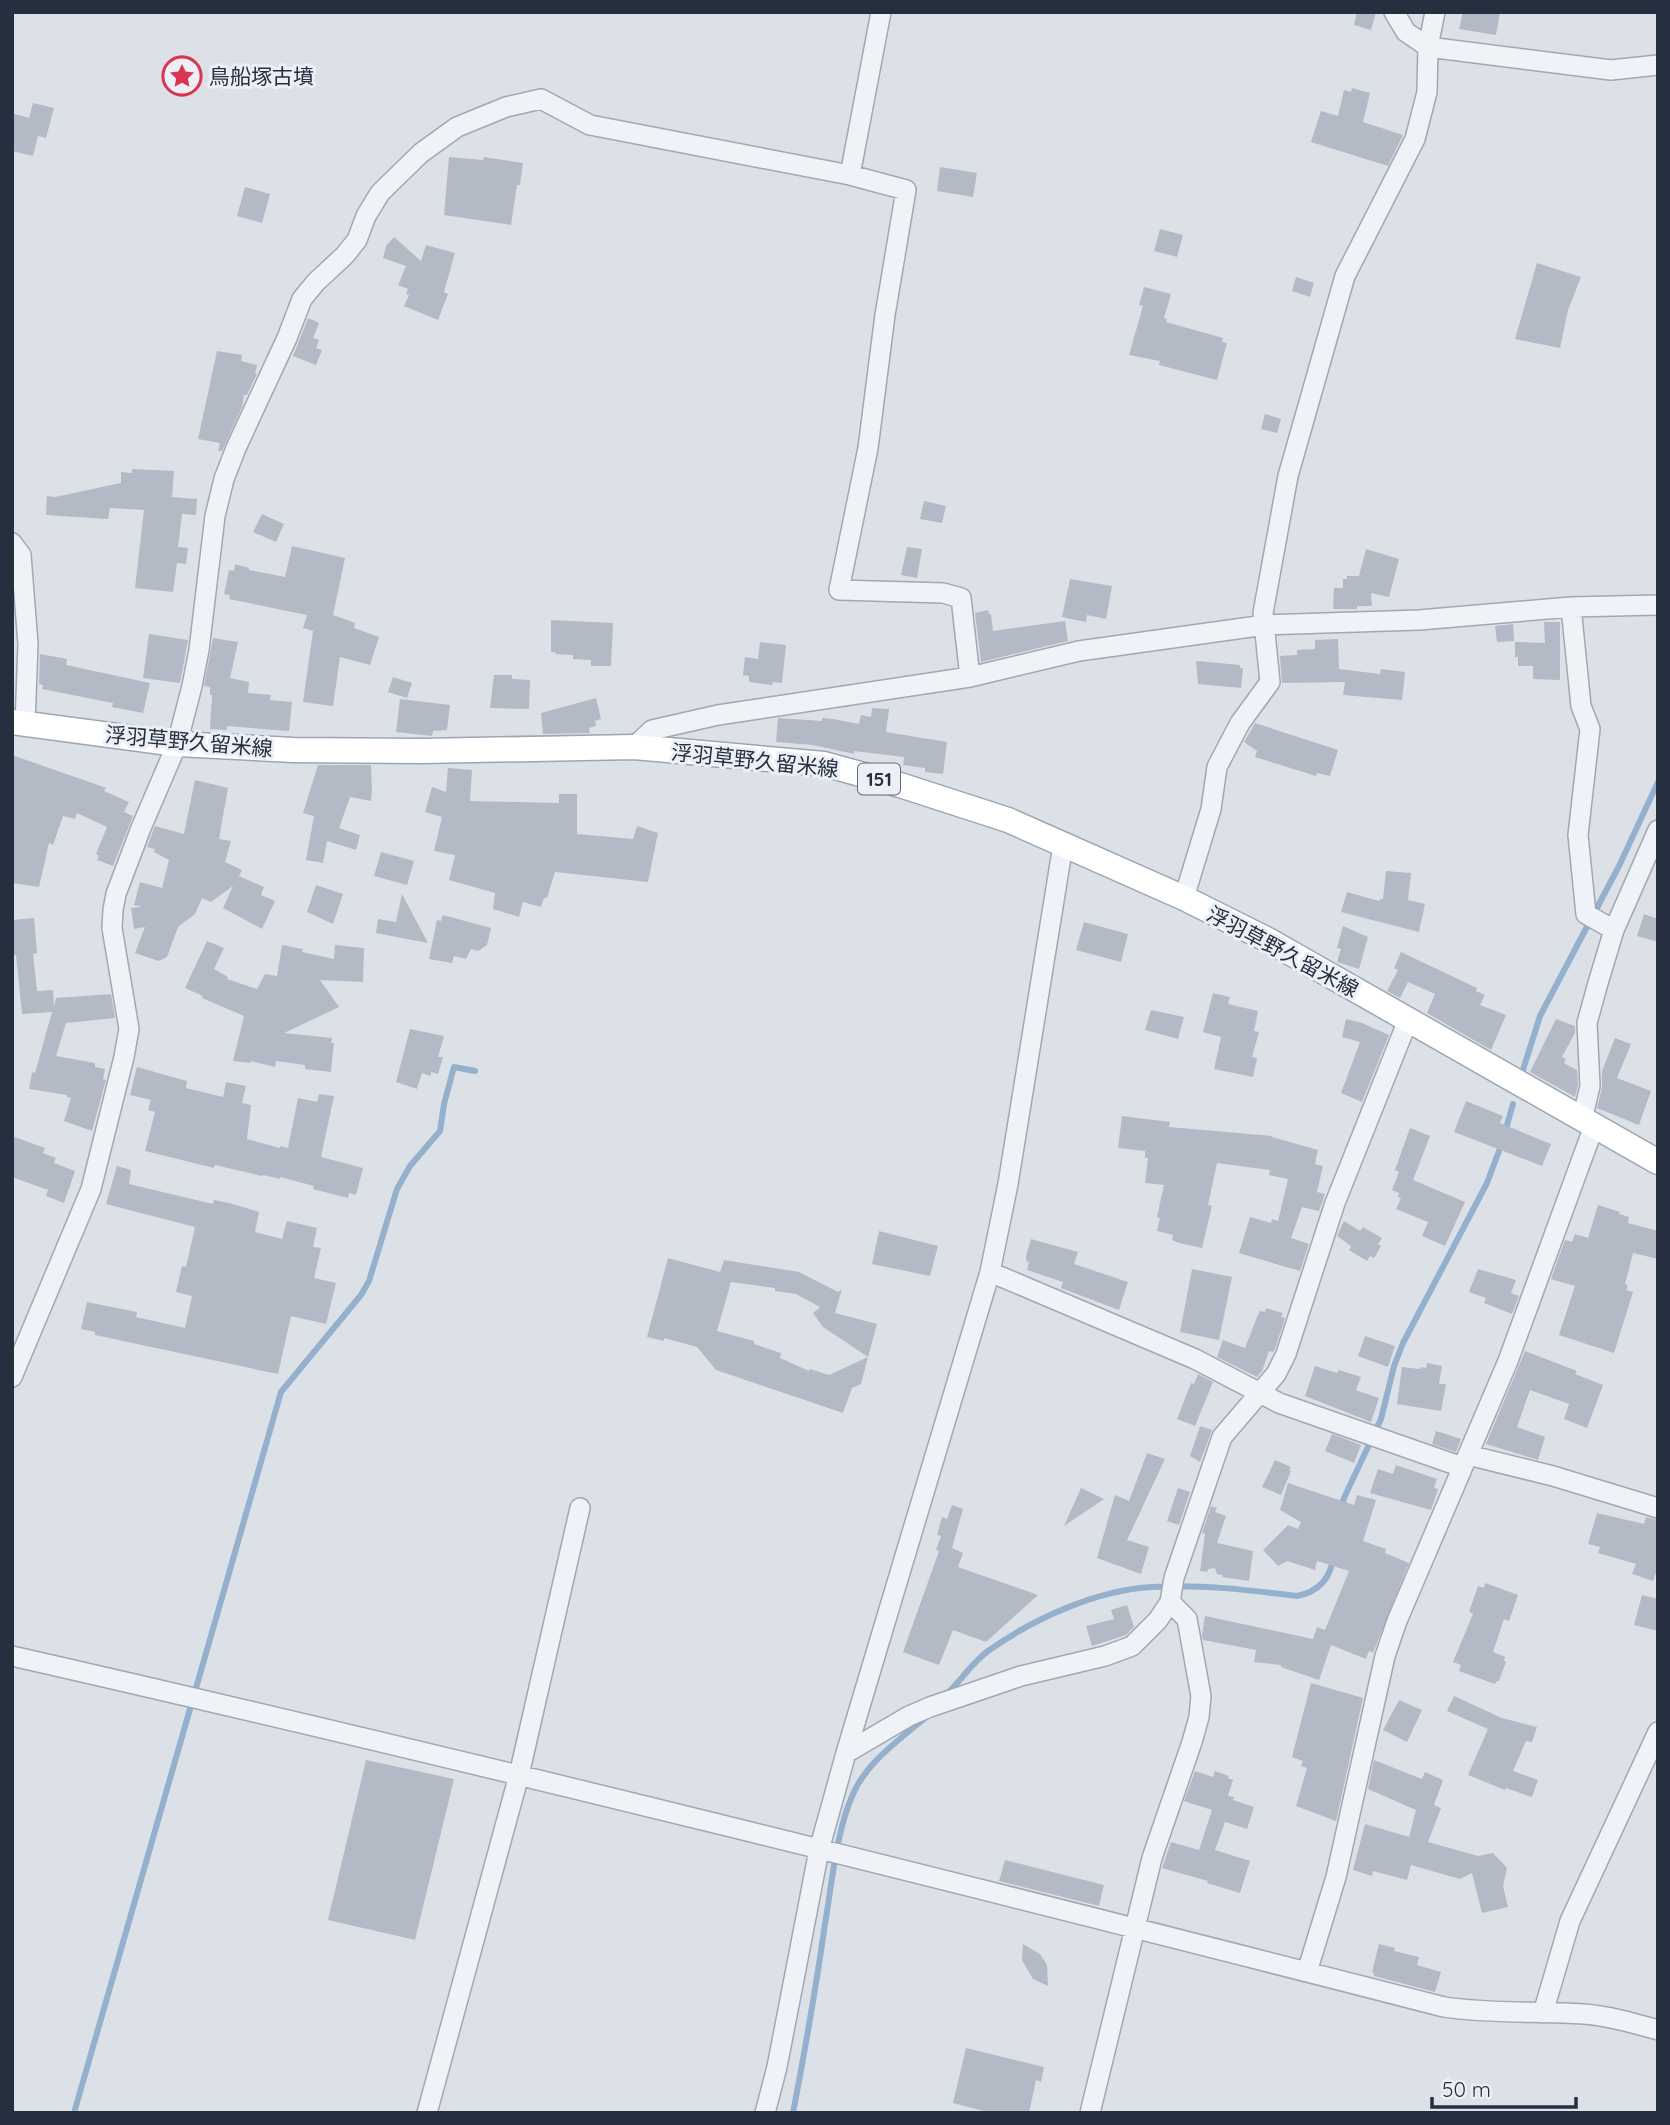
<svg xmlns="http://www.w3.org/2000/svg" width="1670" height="2125" font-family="Quicksand,'Noto Sans JP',sans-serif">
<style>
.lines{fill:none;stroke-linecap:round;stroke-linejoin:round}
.stream{stroke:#94b0cc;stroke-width:6}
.building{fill:#b3bac5}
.minor-casing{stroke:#a1a8b2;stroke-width:22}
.major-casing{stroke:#9ba6b5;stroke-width:27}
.minor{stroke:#eff2f6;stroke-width:19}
.major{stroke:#fff;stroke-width:24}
.labels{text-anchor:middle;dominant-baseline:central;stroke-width:6;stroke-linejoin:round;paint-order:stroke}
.shield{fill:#ecf0f6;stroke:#616977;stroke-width:2}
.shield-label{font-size:19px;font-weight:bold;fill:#252f40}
.poi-label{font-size:21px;fill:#252f40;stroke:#ecf0f6;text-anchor:start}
.street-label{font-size:21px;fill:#252f40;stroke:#ecf0f6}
</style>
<rect width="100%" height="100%" fill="#dce1e8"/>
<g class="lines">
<path class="stream" d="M1521 1076 1540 1016 1619 866 1658 782
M1505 1132 1513 1104
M1341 1510 1344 1498 1381 1419 1394 1366 1403 1343 1487 1183 1502 1143
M947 1694C960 1681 973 1662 988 1651 1033 1619 1096 1590 1152 1587 1200 1584 1249 1590 1297 1596 1318 1592 1330 1580 1333 1558
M74 2113 281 1392 361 1295 369 1281 397 1189 410 1166 440 1131 444 1104 454 1067 475 1071
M793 2113C805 2050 816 1987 825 1924 832 1883 836 1832 853 1794 867 1762 899 1740 925 1718"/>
</g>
<path class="building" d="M1357 12H1376L1371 30 1354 25Z
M1463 12H1500L1496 35 1459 29Z
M1352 88 1370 93 1363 122 1403 135 1388 166 1311 142 1321 111 1338 116 1344 90 1351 92Z
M33 103 54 108 46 138 38 136 33 156 12 151V113L29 118Z
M449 157 483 160 484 157 523 163 520 185H517L511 225 444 215Z
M940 167 977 173 973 197 937 191Z
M245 187 270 194 262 223 237 216Z
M1160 229 1183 235 1177 257 1154 251Z
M394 237 421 261 426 245 455 253 444 292 448 294 438 320 404 306 409 295 406 294 408 289 398 285 406 266 383 258 386 246Z
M1537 263 1581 277 1568 310 1560 348 1515 339Z
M1296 277 1314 283 1310 297 1292 291Z
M1144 287 1171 294 1164 318 1167 319 1166 322 1223 338 1222 342 1227 343 1217 380 1159 365 1160 361 1129 355 1143 306 1139 305Z
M308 318 319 323 313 338 319 340 316 348 322 350 316 365 293 356Z
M217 351 242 355 241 361 257 365 255 374H257L247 395H244L242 407 222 451H218L220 443 198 439Z
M1265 414 1281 419 1277 433 1261 429Z
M132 469 174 471 172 497 197 499 196 515 182 514 178 547 188 548 186 564 177 563 173 592 135 588 144 510 110 508 108 519 46 515 47 496 55 497 121 483V472L132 473Z
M924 501 946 506 942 523 920 519Z
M262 514 284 524 276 542 253 532Z
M292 546 345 558 333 615 355 623 354 628 379 637 370 665 340 657 333 706 303 702 313 631 303 628 307 615 229 599 230 595 224 594 229 570 234 571 235 564 249 568V570L285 577Z
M907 547 922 549 917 578 901 575Z
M1366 549 1399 559 1389 597 1371 593 1372 606H1357V609H1333L1334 588H1343V579H1347V576H1359Z
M1070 579 1112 586 1106 619 1087 615 1086 622 1062 617Z
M988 610 989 614H991L993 631 1065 621 1068 641 981 662 975 613Z
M551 620 613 623 611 666H591V660L573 659V655L555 654 556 652H551Z
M1544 622H1560V680L1533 679V666H1518V657H1515V642L1545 643Z
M1513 624 1514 641 1497 642 1495 626Z
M149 634 188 640 180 683 143 678Z
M213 638 238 642 230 678 249 682 248 693 271 695 270 700 292 702 289 731 227 726V730L210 729 212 695H210V687L204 686Z
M1338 639 1339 669 1380 674 1381 669 1405 672 1402 700 1343 695 1345 682 1282 683 1280 656 1297 655V650L1315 649V640Z
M760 642 786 645 782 683 773 682 772 685 749 682V676L743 675 745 657 758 659Z
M40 654 67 659 66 665 150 683 143 713 112 707 113 703 42 689 43 685 39 684Z
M1196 661 1240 665V668H1243L1241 688 1198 684Z
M494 675H512V679L530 680 529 709 490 708Z
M393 677 412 683 407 698 388 692Z
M596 698 601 719 595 721 596 726 589 728 590 733 543 734 541 713Z
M400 699 450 705 447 730 433 731 432 736 396 732Z
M872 708 889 709 886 732 947 742 943 774 925 772V768L903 765 904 757 854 751V754L813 745 776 742 778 718 822 721V718L833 719 859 724 861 715 871 717Z
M1255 723 1338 750 1330 776 1317 773 1316 776 1255 757 1257 751 1244 742Z
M12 755 95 784 106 788 104 791 129 802 124 812 133 816 113 866 97 860 99 856 96 854 107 827 77 813 75 819 63 816 53 845 49 843 39 887 12 883Z
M318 765H371L372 791 371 801 350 797 339 828 360 835 356 850 327 841 323 863 306 860 314 816 303 813Z
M448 768 472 770 470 801 559 803V794H577V834L633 839 637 826 658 833 648 882 555 872 547 898H544L541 907 523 902 519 917 493 909 495 893 449 880 455 855 434 851 442 817 425 812 432 787 446 792Z
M195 780 228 788 219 839 231 841 225 862 242 870 239 876 264 887 261 895 275 901 262 929 223 908 233 886 211 902 202 898 195 914 178 927 167 957 159 961 135 953 145 927 134 929 131 908 142 907 134 905 140 882 162 888 169 860 154 852 155 849 147 847 155 826 184 834Z
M381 852 414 861 407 885 374 876Z
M1386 871 1411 873 1408 900 1425 904 1419 932 1341 912 1347 892 1379 901 1380 899H1383Z
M316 885 343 894 333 924 307 912Z
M402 894 428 943 376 933 378 919 396 922Z
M1644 914 1658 919V942L1637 936Z
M443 915 491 928 487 945 478 951 471 949 466 959 454 956 452 963 429 959 437 920 441 921Z
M34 918 37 953 33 954 37 991 53 990 54 1007 56 998 111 994 115 1018 66 1023 56 1056 95 1063V1067L105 1069 103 1079 106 1080 92 1131 64 1121 71 1098 67 1097V1095L29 1089 32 1072 35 1073 52 1012 22 1014 16 955 12 956V920Z
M1084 922 1128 934 1121 962 1076 950Z
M1343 926 1368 937 1359 969 1337 962 1341 949 1337 948Z
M207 941 224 948 214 969 228 977 227 979 257 989 265 974 277 976 282 945 303 949 302 952 334 959 335 945 364 948 363 982 320 980 339 1007 284 1033 332 1038 331 1043H334L331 1072 305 1069V1065L276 1061 275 1067 251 1061V1063L233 1061 244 1016 202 998 203 996 185 988Z
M1401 952 1477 988 1476 991 1485 995 1480 1005 1506 1015 1491 1050 1427 1013 1435 994 1408 982 1400 998 1387 991 1398 970 1394 968Z
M1213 993 1230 997 1228 1004 1258 1011 1254 1031 1259 1032 1252 1057 1257 1058 1253 1077 1214 1069 1221 1037 1203 1032Z
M1151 1010 1184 1017 1178 1039 1145 1030Z
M1346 1019 1362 1023 1389 1035 1362 1102 1341 1093 1360 1042 1342 1037Z
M1556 1019 1575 1026V1033L1562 1057 1566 1059 1564 1063 1577 1070 1578 1085 1575 1097 1530 1072Z
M410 1029 444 1036 438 1057H443L438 1074 431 1072V1076L422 1073 417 1089 396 1082Z
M1615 1038 1631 1044 1617 1078 1651 1091 1639 1125 1597 1108 1602 1088V1071Z
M137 1067 187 1081 186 1088 223 1097 226 1082 246 1086 242 1103 251 1105 247 1139 280 1148V1146L288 1148 298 1098 317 1102 319 1094 334 1096 321 1157 363 1168 356 1195 349 1193 348 1198 313 1189 314 1186 280 1177V1179L263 1175 262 1176 215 1165 214 1168 145 1151 155 1112 148 1110 151 1100 130 1095Z
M1466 1101 1503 1116 1500 1123 1551 1144 1542 1166 1454 1132Z
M1122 1116 1170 1122 1169 1127 1272 1136V1137L1318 1150 1315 1164 1323 1166 1317 1192 1325 1194 1319 1211 1302 1207 1291 1238 1309 1244 1300 1271 1239 1253 1250 1217 1271 1223 1272 1219 1278 1221 1288 1179 1269 1175 1270 1170 1217 1163 1208 1205 1212 1206 1202 1248 1179 1243 1172 1240 1173 1235 1157 1231 1160 1218 1157 1217 1164 1185 1145 1183 1148 1158H1145V1151L1118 1148Z
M1410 1128 1430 1136 1413 1180 1465 1202 1445 1246 1422 1236 1428 1222 1396 1209 1401 1198 1398 1197 1399 1193 1392 1190 1399 1172 1395 1170Z
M12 1136 45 1148 43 1153 56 1158 54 1163 75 1171 64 1203 46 1196 48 1190 12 1177Z
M117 1166 131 1170 129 1184 213 1204 214 1200 229 1203 259 1212 255 1232 282 1239 287 1221 317 1228 313 1247 321 1248 314 1278 336 1283 326 1324 291 1316 278 1374 95 1335V1332L81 1329 87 1302 137 1312 136 1317 185 1328 192 1296 176 1292 182 1266 186 1267 195 1227 106 1204Z
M1598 1205 1620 1212 1619 1214 1629 1217 1628 1223 1658 1231V1259L1633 1253 1625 1284 1628 1285 1626 1290 1633 1292 1614 1353 1559 1335 1575 1286 1551 1279 1565 1240 1572 1242 1575 1234 1588 1238Z
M1344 1221 1360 1231 1363 1227 1382 1238 1378 1244 1381 1246 1374 1258 1370 1256 1367 1261 1349 1250 1351 1246 1337 1236Z
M879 1231 938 1246 930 1276 872 1264Z
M1031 1239 1078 1252 1074 1264 1128 1282 1119 1310 1061 1288 1063 1282 1027 1270 1029 1262 1026 1261V1256Z
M668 1258 720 1272 724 1260 799 1272 838 1292 842 1289 835 1313 877 1324 868 1357 823 1327 813 1313 820 1307 796 1294 775 1291V1288L731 1282 717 1331 754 1341V1344L781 1353 780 1358 809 1371 810 1369 829 1375 868 1357 861 1384 852 1388 843 1413 716 1370 697 1347 664 1338V1341L647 1337Z
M1192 1269 1232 1277 1219 1340 1180 1332Z
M1478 1269 1516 1280 1511 1293 1519 1296 1512 1314 1484 1303 1486 1298 1469 1292Z
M1266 1308 1283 1313 1281 1317 1285 1318 1275 1349 1273 1352 1269 1351 1262 1371 1257 1377 1217 1357 1223 1340 1245 1348 1257 1317 1260 1311 1265 1312Z
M1365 1336 1395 1346 1388 1367 1358 1356Z
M1525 1351 1577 1371 1575 1374 1603 1385 1587 1428 1564 1419 1569 1404 1530 1390 1517 1427 1545 1437 1538 1460 1486 1444Z
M1427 1363 1442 1366 1439 1384H1446L1441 1411 1397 1404 1402 1367 1420 1369 1421 1367 1426 1368Z
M1315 1366 1337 1373 1339 1370 1361 1377 1356 1390 1379 1398 1371 1422 1305 1396Z
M1198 1374 1213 1382 1195 1426 1177 1419 1191 1383 1194 1384Z
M1200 1426 1212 1430 1200 1462 1190 1456Z
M1436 1431 1461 1439 1456 1452 1432 1444Z
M1332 1434 1361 1445 1354 1463 1325 1451Z
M1147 1453 1165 1459 1127 1540 1149 1547 1141 1574 1097 1558 1115 1495 1129 1501Z
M1275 1460 1291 1467 1289 1470 1291 1471 1281 1495 1262 1487Z
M1396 1465 1437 1479 1434 1488 1438 1489 1431 1510 1370 1493 1378 1469 1393 1474Z
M1288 1483 1354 1505 1357 1495 1376 1500 1363 1541 1386 1549 1385 1553 1409 1563 1373 1653 1369 1651 1366 1659 1331 1645 1319 1680 1281 1667V1665L1254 1662 1256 1650 1203 1640 1202 1635 1205 1616 1313 1639 1317 1627 1325 1630 1349 1571 1317 1561 1315 1570 1287 1561 1278 1566 1263 1550 1288 1525 1298 1529 1301 1522 1280 1510Z
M1081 1488 1104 1499 1064 1526Z
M1178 1488 1190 1492 1179 1525 1167 1521Z
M952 1505 963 1509 952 1548 963 1553 958 1567 1038 1595 986 1642 953 1630 939 1665 903 1652 939 1551 936 1550 941 1536 937 1535 942 1517 947 1519Z
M1211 1506 1217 1508 1215 1512 1226 1516 1217 1543 1253 1551 1249 1581 1222 1577 1223 1575 1217 1574 1215 1568 1208 1569 1207 1572 1200 1571 1205 1534 1202 1533Z
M1597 1513 1644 1524 1646 1517 1658 1520V1567L1653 1581 1632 1574 1636 1564 1598 1553 1600 1547 1588 1544Z
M1485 1583 1518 1595 1509 1621 1504 1619 1493 1652 1505 1657 1504 1661 1506 1662 1499 1681H1497L1495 1684 1459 1671 1461 1665 1453 1662 1473 1614 1469 1612 1478 1586 1484 1588Z
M1642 1595 1658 1599V1631L1634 1625Z
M1127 1605 1134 1627 1126 1635 1092 1646 1086 1626 1114 1619 1111 1610Z
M1311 1683 1363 1698 1336 1821 1296 1806 1307 1768 1301 1766 1303 1761 1292 1757Z
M1454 1696 1502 1718 1537 1727 1532 1742 1526 1741 1513 1771 1538 1780 1532 1797 1506 1788 1505 1790 1468 1775 1488 1729 1447 1711Z
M1399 1700 1422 1710 1407 1742 1383 1730Z
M366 1760 454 1779 415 1940 328 1920Z
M1374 1760 1422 1779 1425 1772 1443 1780 1434 1805 1441 1808 1428 1842 1478 1856 1493 1853 1507 1868 1503 1886 1508 1907 1482 1913 1472 1873 1460 1879 1411 1865 1407 1880 1373 1871 1372 1876 1353 1870 1365 1824 1409 1837 1416 1810 1368 1789Z
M1195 1771 1213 1777 1215 1771 1229 1776 1228 1778 1233 1780 1228 1796 1234 1797 1233 1800 1254 1807 1247 1829 1225 1822 1215 1850 1250 1861 1240 1893 1207 1883 1208 1881 1162 1868 1171 1842 1199 1850 1212 1810 1184 1801Z
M1005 1860 1104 1885 1099 1906 999 1881Z
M1023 1944 1040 1954 1047 1965 1048 1986 1033 1979 1022 1960Z
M1379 1944 1395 1948 1394 1951 1419 1957 1417 1965 1441 1972 1435 1992 1374 1976V1973L1372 1972Z
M966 2048 1044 2067 1041 2082 1036 2080 1029 2113H992L953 2103Z"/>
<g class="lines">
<g class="minor-casing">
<path id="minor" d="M1394 12 1406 32 1428 47 1611 70 1658 65
M850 175 881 12
M12 543 21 555 28 644 25 724
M1571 607 1581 706 1590 729 1578 835 1586 914 1614 930
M634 747 652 730 718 715 970 677 1079 651 1265 625 1419 620 1571 607 1658 605
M1184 898 1211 809 1217 767 1240 723 1270 682 1263 613 1288 476 1345 276 1415 139 1427 92 1428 47 1435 12
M1582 1120 1590 1086 1587 1023 1598 983 1614 930 1658 830
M990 1272 1195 1359 1279 1403 1462 1467
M12 1377 91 1189 124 1057 129 1029 112 928 113 910 116 894 141 828 177 744 192 686 199 650 215 516 224 479 236 448 287 338 302 299 316 282 345 255 357 240 366 216 380 193 421 153 457 127 506 107 541 99 590 125 850 175 906 190 885 315 868 448 839 590 943 593 961 598 970 677
M1468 1455 1553 1476 1658 1508
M12 1656C491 1765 968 1885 1444 2007 1490 2014 1537 2011 1584 2014 1609 2016 1633 2023 1658 2030
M846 1753 909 1716 930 1707 1021 1676 1105 1656 1132 1646 1158 1620 1170 1602 1174 1578 1222 1437 1276 1374 1286 1354 1335 1203 1408 1020
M1307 1972 1336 1877 1385 1656 1397 1621 1508 1361 1594 1126
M1543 2013 1570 1921 1658 1732
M427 2113 519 1775 580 1508
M765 2113 777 2067 819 1850 846 1753 990 1272 1008 1184 1063 845
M1090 2113 1152 1858 1192 1742 1199 1717 1201 1696 1187 1619 1170 1602"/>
</g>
<g class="major-casing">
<path id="major" d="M12 722 177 744 293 750 422 751 634 747 824 764 900 785 1008 820 1184 898 1268 940 1658 1162"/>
</g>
<use href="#minor" class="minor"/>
<use href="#major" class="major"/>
</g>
<defs>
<g id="sight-ring" transform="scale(2.0125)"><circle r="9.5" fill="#ecf0f6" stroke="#d93551" stroke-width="1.5"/><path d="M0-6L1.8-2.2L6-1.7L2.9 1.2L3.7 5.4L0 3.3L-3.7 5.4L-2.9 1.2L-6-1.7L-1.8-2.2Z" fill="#d93551"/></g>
</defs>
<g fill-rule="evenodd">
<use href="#sight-ring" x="182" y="76"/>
</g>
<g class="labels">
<rect class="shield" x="858" y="763.5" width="42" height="31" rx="5"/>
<g class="shield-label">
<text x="879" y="779">151</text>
</g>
<g class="poi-label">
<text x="209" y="76">鳥船塚古墳</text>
</g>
<g class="street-label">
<text transform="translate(189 741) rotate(5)">浮羽草野久留米線</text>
<text transform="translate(755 760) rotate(6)">浮羽草野久留米線</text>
<text transform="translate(1283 951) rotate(28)">浮羽草野久留米線</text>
</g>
</g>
<rect width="1670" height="2125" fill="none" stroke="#252f40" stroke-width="28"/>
<path d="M1432 2097v10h144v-10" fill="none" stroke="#252f40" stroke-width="3.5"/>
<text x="1442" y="2097" font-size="21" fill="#252f40" stroke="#ecf0f6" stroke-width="5" paint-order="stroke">50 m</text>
</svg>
